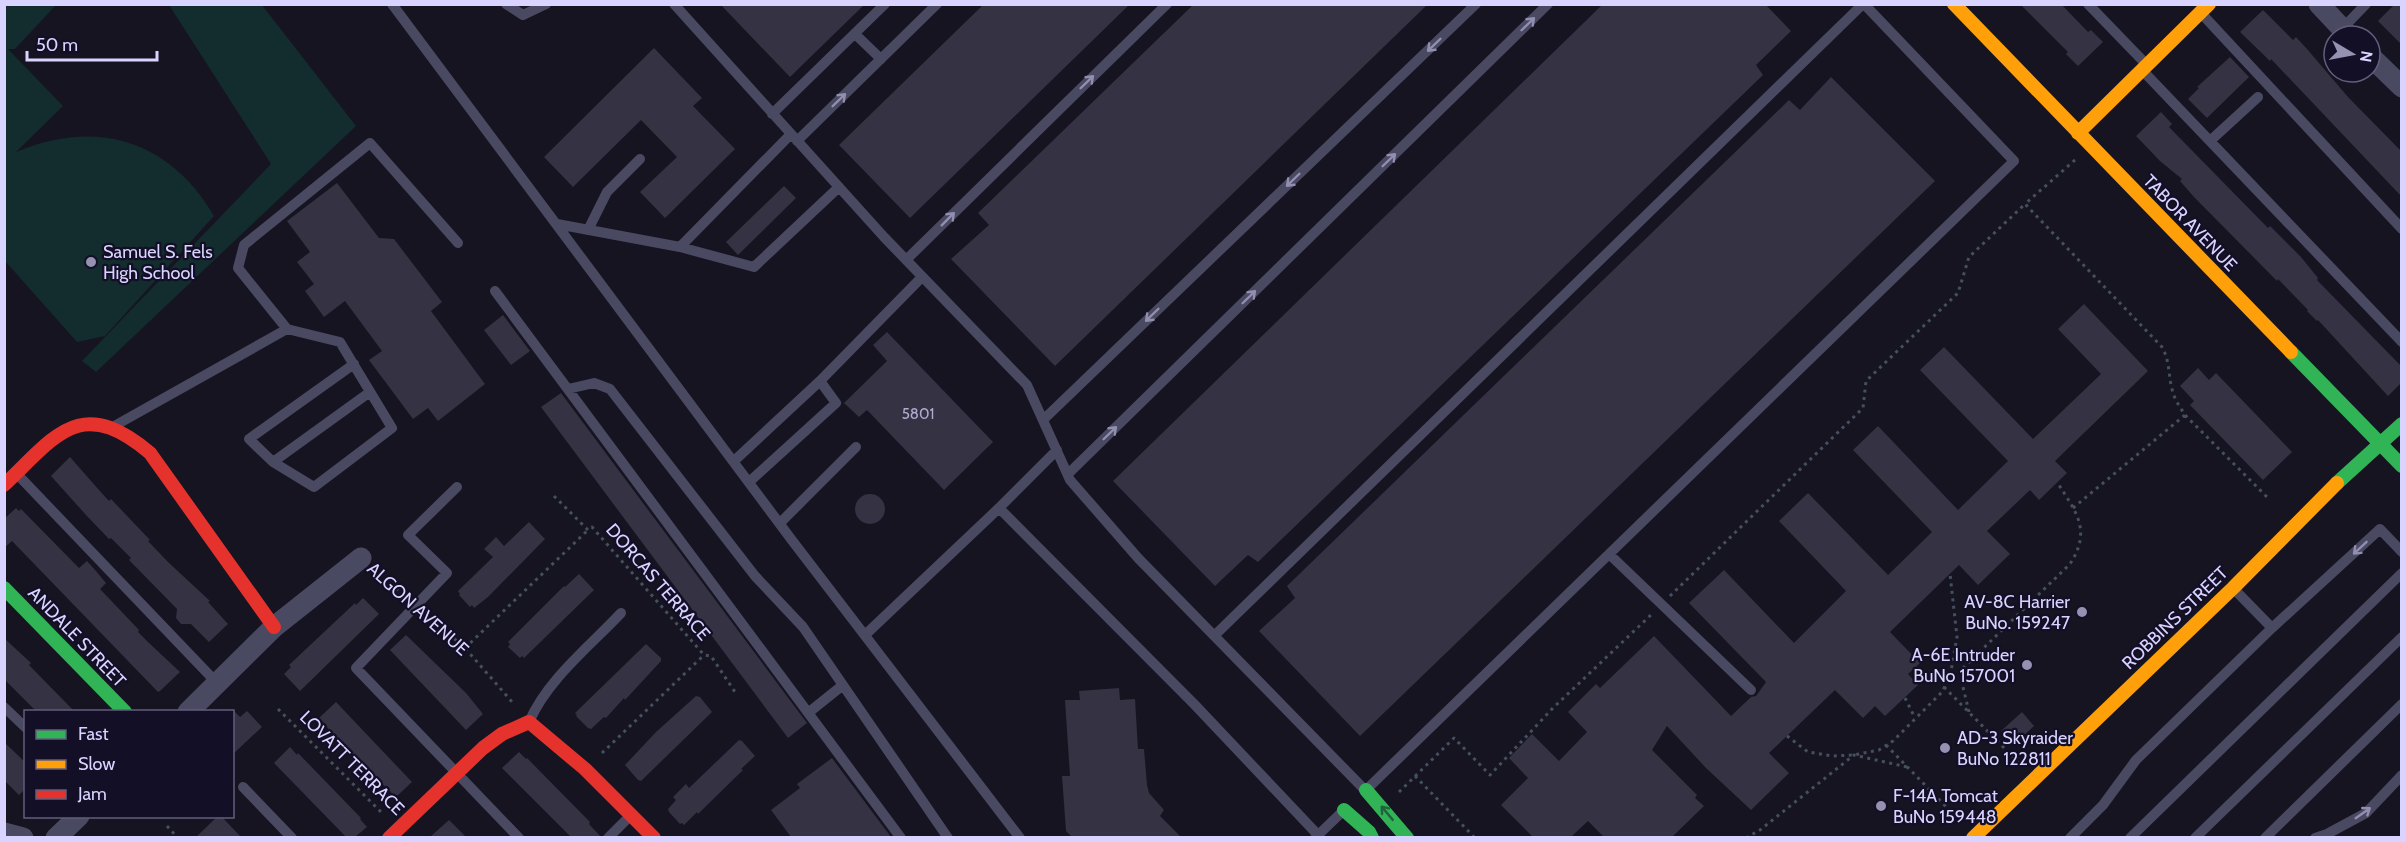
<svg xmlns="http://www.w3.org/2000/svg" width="2406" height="842" font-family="Cabin,sans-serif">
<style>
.green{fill:#132c2d}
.building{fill:#343243}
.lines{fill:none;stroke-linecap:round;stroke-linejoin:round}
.path{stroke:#44505f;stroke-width:3;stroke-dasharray:3 4.5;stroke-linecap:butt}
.lane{stroke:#4a4962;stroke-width:10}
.street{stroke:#4a4962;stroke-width:21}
.fast{stroke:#30b455;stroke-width:14}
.slow{stroke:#ff9f0a;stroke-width:14}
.jam{stroke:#e5322d;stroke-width:14}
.oneway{stroke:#928eb0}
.oneway2{stroke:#22623e}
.poi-dot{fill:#9591b1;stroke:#130f26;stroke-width:2}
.labels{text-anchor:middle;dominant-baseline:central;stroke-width:4.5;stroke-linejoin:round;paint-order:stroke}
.number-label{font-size:15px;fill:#b0acd0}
.street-label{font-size:18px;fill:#d9d4ff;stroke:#130f26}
.poi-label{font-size:18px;fill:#d9d4ff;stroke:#130f26;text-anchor:start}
</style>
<rect width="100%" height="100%" fill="#161421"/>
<path class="green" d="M4 5H56L15 49H8L63 106 16 152C96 118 170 140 214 216L105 336 77 342 5 261Z
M169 5H262L356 126 96 372 82 361 271 164Z"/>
<path class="building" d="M720 4H865L790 77Z
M984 4H1130L910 218 839 145Z
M1194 4H1428L1055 366 951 259 989 225 978 213Z
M1603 4H1765L1791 31 1756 65 1763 75 1258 562 1248 555 1215 586 1113 481Z
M2020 4H2061L2088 32 2091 30 2103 42 2078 66 2066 54 2068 52Z
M2395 4H2402V45L2378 21Z
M2263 10 2293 40 2296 37 2307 49 2348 97 2402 152V197L2271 59 2270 61 2240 32Z
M654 48 702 98 693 106 735 149 665 218 640 192 677 157 641 120 573 187 544 157Z
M2230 57 2249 77 2207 118 2188 99 2199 88 2197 87Z
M1831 77 1935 181 1360 736 1259 631 1295 598 1287 586 1789 100 1800 110Z
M2161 112 2172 124 2169 127 2268 228 2270 226 2301 257 2318 278 2317 280 2402 367V382L2388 396 2318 320 2317 321 2307 311 2308 310 2278 279 2277 281 2194 197 2180 181 2182 179 2160 161 2136 136Z
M337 183 379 238 394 239 442 302 431 311 485 384 438 421 428 408 413 419 369 360 382 351 345 301 324 317 305 291 314 284 297 262 310 252 287 221Z
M784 186 796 198 738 255 726 242Z
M2084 304 2148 371 2055 461 2067 473 2039 500 2030 490 1987 531 2010 554 1978 585 1959 565 1890 632 1920 663 1908 674 1918 685 1885 716 1875 706 1863 718 1835 690 1769 753 1789 773 1751 810 1706 768 1667 726 1652 750 1697 795 1695 798 1704 806 1672 837H1604L1588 821 1571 837H1533L1501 805 1528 778 1509 758 1532 734 1559 761 1587 732 1568 712 1596 684 1600 688 1654 636 1731 716 1751 697 1756 696 1766 682 1689 603 1724 570 1794 643 1846 591 1779 521 1808 493 1888 575 1932 532 1853 450 1878 426 1958 510 2008 461 1920 370 1944 347 2033 439 2101 374 2058 329Z
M503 315 530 351 511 365 484 330Z
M887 332 993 442 944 490 867 410 859 417 844 403 887 361 873 345Z
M2198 368 2209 380 2216 373 2292 452 2263 480 2190 405 2194 401 2180 386Z
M561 393 807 723 788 738 541 407Z
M70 457 99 490 109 501 111 499 150 540 148 541 168 562 210 601 208 602 228 624 209 642 191 624H181L176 618 177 609 129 560 131 558 111 538 109 539 86 515 51 476Z
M855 509a15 15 0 1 1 30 0a15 15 0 1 1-30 0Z
M16 508 19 511 21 509 79 568 87 561 96 571 106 583 100 589 139 630 138 632 148 642 180 672 160 691 158 692 12 541 4 548V519Z
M529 522 545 539 488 597 474 608 472 605 470 607 459 595 460 594 458 591 493 557 484 549 496 537 504 546Z
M579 574 594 590 524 658 522 656 520 658 508 647 510 644 508 642 564 586 565 587Z
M363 598 379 614 300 691 284 674 291 667 289 665 355 603 356 605Z
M406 635 466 693 483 714 466 730 390 650Z
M4 638 31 663 29 665 74 711H36L4 679Z
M646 644 661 658V661L625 700 624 698 606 718 604 717 591 729 588 728 576 716 577 715 575 713Z
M1119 688 1120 700 1135 699 1138 749H1144L1147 785 1149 793 1164 810 1160 816 1181 837H1072L1066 831 1062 776H1070L1065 700H1080L1079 691Z
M696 696 700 697 712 712 641 781 638 780 625 765 656 732Z
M336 702 412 782 396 797 353 756 319 718Z
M232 709 240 717 247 711 262 727 232 755Z
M2022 712 2034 726 2014 745 2001 731Z
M739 740 742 741 755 756 741 769 743 770 698 814 697 812 684 825 682 823 680 824 669 812 668 809 676 800 673 797 686 784 689 788Z
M4 742 26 763V788L19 795 4 780Z
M290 747 297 755 298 753 361 818 360 819 367 827 355 837H346L274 763Z
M519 752 526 759 527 758 590 822 589 824 601 837H571L502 768Z
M832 758 891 837H791L771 810 800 788 797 784Z
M218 816H221L241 837H196Z
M449 820 466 837H430Z"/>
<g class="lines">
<path class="path" d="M2075 160 2025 204 2162 347C2170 361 2168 374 2172 389 2174 399 2180 407 2185 415L2267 497
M554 496 588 530 592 527 704 655 711 656 737 695
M2073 508 2185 415
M373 569 407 598
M1670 596 1863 408 1866 381 1958 293 1969 257 2025 204
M426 614 465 648 513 703
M465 648 588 530
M1944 687 2019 763
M1905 698 1915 718
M278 709 383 814
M1969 712 1962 683V669L2070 564C2092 530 2076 512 2057 482
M1787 736 1808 752 1833 756 1854 755 1879 750 1893 741 1943 691 1952 666 1957 637 1950 574
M1886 745 1958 819
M602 753 704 655
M1415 776 1475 838
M1399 792 1454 738 1490 775 1553 708 1653 613
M167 826 178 838
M1746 838 1760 830 1854 755 1907 767"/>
<path class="lane" d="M392 4 791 539 1020 838
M506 4 523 15 546 4
M674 4 884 237 1027 385 1070 480 1138 558 1364 789
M2088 4 2145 63
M2201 13 2402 229
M2342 29 2366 4
M855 34 881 59
M2143 71 2402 342
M772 114 885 4
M797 141 937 4
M2210 141 2258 97
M557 224 680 247 754 267 839 187
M588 230 607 192 640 159
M680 247 791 134
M906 260 1167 4
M495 291 901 838
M287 329 238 268 244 245 370 143 458 243
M568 389 594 383 610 389 755 576 803 627 948 838
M1043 420 1476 4
M116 425 287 329 340 342 392 428 314 487 273 462 370 392
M734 461 820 381
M273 462 249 439 354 364
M17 474 216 682
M1068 474 1548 4
M749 482 836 403 820 381 922 277
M457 487 408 535 447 573 356 668 519 838
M999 508 1195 705 1318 835
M780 523 856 447
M1609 554 1751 690
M2235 590 2272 628 2380 529 2402 552
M865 635 999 508 1057 450
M1215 635 1863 4
M4 707 26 728
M808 713 843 685
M529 722C548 679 589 647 621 613
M243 787 292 838
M1367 789 2014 161 1864 4
M608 838 629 817
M1315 838 1342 812
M2070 838 2103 805 2136 760 2272 628
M2130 838 2402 573
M2195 838 2402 637
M2265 838 2402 704
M2315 838 2327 834 2366 813 2402 775"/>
<path class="street" d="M2319 4 2349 36
M2370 56 2402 87
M188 712 274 627 361 558
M4 833 23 838
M56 838 79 816"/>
<path class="fast" d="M2291 352 2402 466
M2337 483 2402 424
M4 588 125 712
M1366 790 1407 838
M1344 810 1369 832 1372 838"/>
<path class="slow" d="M1954 4 2291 352
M2078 133 2209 4
M1973 838 2233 588 2337 483"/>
<path class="jam" d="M4 485C56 436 80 394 150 453L274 627
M389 838 483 748 502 734 529 722 585 769 654 838"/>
</g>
<defs><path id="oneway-shaft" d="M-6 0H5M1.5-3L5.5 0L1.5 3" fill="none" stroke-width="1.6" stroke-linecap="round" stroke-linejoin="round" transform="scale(1.5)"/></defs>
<g class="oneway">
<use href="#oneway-shaft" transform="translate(1528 24) rotate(-44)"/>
<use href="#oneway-shaft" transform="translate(1434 45) rotate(136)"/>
<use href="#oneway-shaft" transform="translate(1087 82) rotate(-44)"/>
<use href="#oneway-shaft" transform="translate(839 100) rotate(-44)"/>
<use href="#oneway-shaft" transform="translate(1389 160) rotate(-44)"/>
<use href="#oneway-shaft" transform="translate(1293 180) rotate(136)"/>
<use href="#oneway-shaft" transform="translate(948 219) rotate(-45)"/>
<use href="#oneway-shaft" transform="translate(1249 297) rotate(-44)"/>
<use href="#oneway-shaft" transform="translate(1152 315) rotate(136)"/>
<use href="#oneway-shaft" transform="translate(1110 433) rotate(-44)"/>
<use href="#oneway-shaft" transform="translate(2360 548) rotate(137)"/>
<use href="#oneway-shaft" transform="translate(2363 813) rotate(-35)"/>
</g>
<use class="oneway2" href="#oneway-shaft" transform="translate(1387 813) rotate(-130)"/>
<g class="poi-dot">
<circle cx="91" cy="262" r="6"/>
<circle cx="2082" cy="612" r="6"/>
<circle cx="2027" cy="665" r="6"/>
<circle cx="1945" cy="748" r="6"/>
<circle cx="1881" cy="806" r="6"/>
</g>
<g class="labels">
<g class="number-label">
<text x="918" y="414">5801</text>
</g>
<g class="street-label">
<text transform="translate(2190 223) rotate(46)">TABOR AVENUE</text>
<text transform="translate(658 582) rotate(49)">DORCAS TERRACE</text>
<text transform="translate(418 609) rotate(42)">ALGON AVENUE</text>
<text transform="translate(2175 618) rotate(-44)">ROBBINS STREET</text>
<text transform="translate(77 637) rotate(46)">ANDALE STREET</text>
<text transform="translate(352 763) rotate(45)">LOVATT TERRACE</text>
</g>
<g class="poi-label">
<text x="103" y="252">Samuel S. Fels<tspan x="103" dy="21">High School</tspan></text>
<text x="2070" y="602" text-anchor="end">AV-8C Harrier<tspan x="2070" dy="21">BuNo. 159247</tspan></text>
<text x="2015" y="655" text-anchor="end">A-6E Intruder<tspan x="2015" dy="21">BuNo 157001</tspan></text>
<text x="1957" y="738">AD-3 Skyraider<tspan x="1957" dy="21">BuNo 122811</tspan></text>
<text x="1893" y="796">F-14A Tomcat<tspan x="1893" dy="21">BuNo 159448</tspan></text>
</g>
</g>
<rect width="2406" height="842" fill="none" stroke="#d9d4ff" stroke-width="12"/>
<rect x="24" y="710" width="210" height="108" fill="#130f26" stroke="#625e7d" stroke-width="1.5"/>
<rect x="36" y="730" width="30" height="9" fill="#30b455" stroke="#625e7d" stroke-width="1.5"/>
<text x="78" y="740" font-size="18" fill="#d9d4ff">Fast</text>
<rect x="36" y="760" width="30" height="9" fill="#ff9f0a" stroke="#625e7d" stroke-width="1.5"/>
<text x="78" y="770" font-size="18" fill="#d9d4ff">Slow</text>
<rect x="36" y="790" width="30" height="9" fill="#e5322d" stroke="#625e7d" stroke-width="1.5"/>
<text x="78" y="800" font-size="18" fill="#d9d4ff">Jam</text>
<g transform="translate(2352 54) rotate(100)"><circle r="28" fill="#130f26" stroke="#625e7d" stroke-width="1.5"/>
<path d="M0-4.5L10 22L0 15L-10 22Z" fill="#9591b1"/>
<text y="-9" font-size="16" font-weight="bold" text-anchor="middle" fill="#d9d4ff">N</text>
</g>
<path d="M27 51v9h130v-9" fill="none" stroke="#d9d4ff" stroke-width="3"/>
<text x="36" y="51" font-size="18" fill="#d9d4ff" stroke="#130f26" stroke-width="4.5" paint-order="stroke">50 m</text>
</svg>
